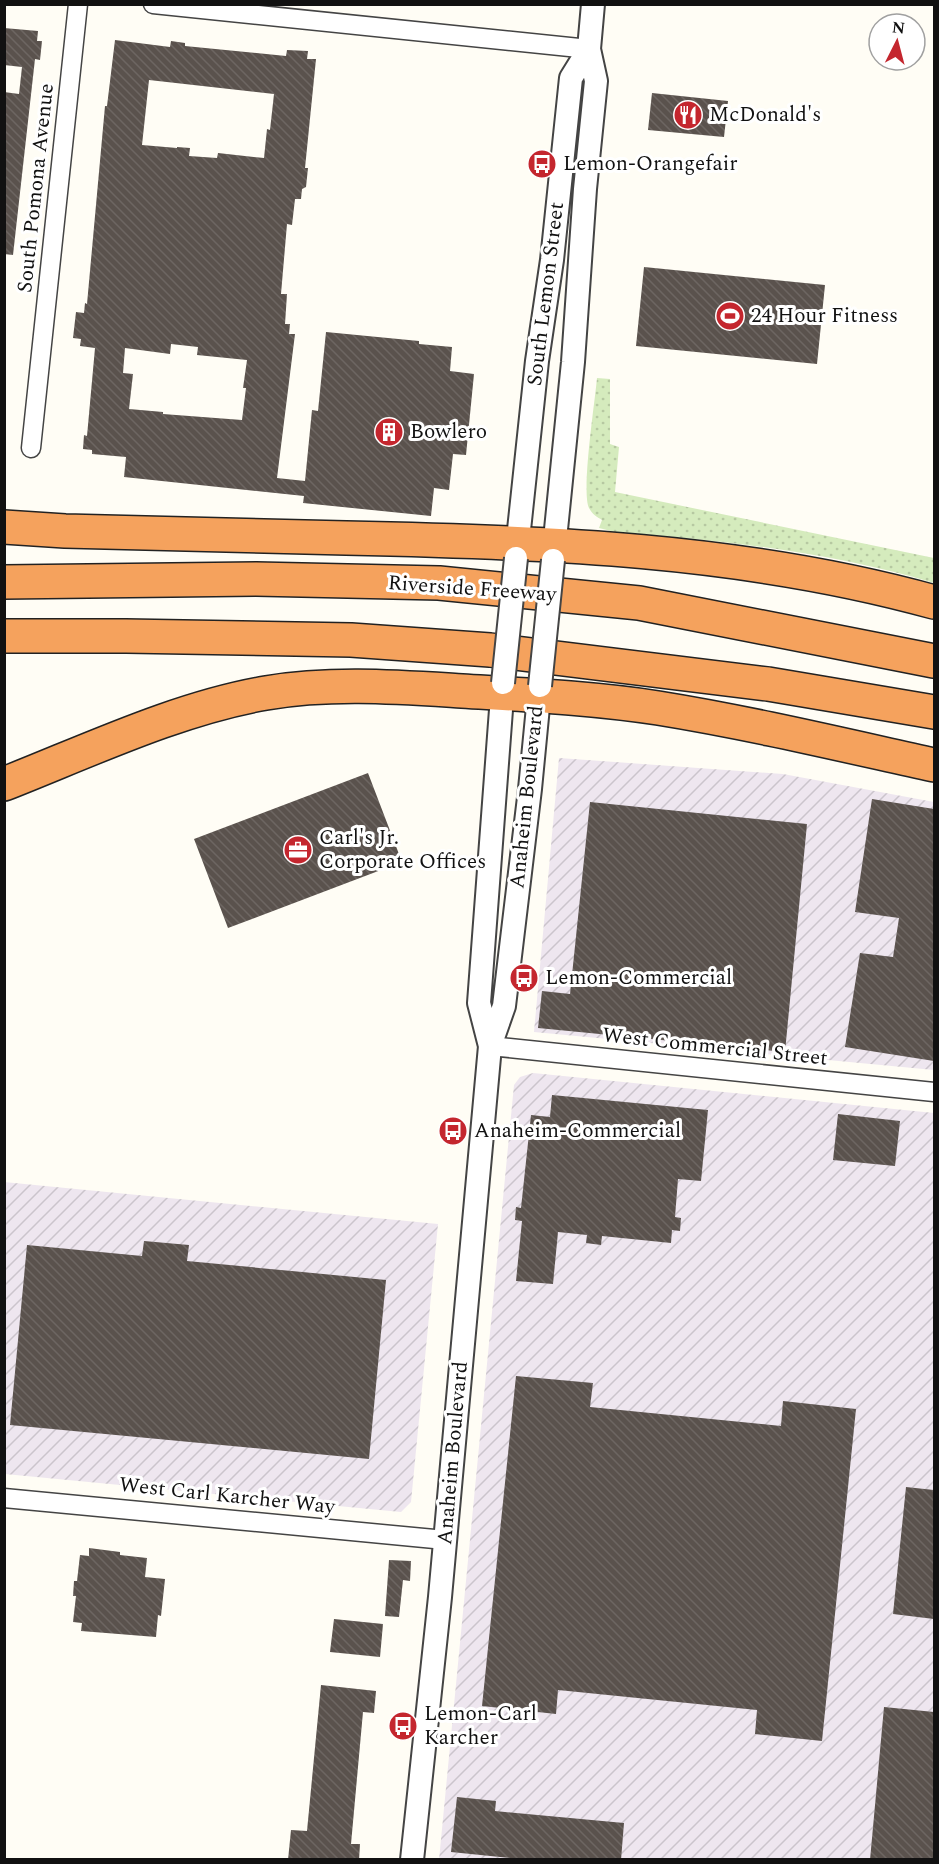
<svg xmlns="http://www.w3.org/2000/svg" width="939" height="1864" font-family="Spectral,serif">
<style>
.industrial{fill:url(#industrial-furrows)}
.grass{fill:url(#grass-dots)}
.building{fill:url(#building-back-hatch);fill-rule:evenodd}
.lines{fill:none;stroke-linecap:round;stroke-linejoin:round}
.minor-casing{stroke:#444;stroke-width:21}
.tertiary-casing{stroke:#444;stroke-width:26}
.motorway-casing{stroke:#222;stroke-width:36}
.minor{stroke:#fff;stroke-width:18}
.tertiary{stroke:#fff;stroke-width:22}
.motorway{stroke:#f5a25d;stroke-width:33}
.tertiary-bridge-casing{stroke:#444;stroke-width:26;stroke-linecap:butt}
.tertiary-bridge{stroke:#fff;stroke-width:22}
.labels{text-anchor:middle;dominant-baseline:central;stroke-width:6;stroke-linejoin:round;paint-order:stroke}
.poi-label{font-size:21px;fill:#111;stroke:#fff;text-anchor:start}
.street-label{font-size:21px;fill:#111;stroke:#fff}
</style>
<defs>
<pattern id="industrial-furrows" width="10" height="10" patternUnits="userSpaceOnUse" patternTransform="scale(1.5)"><rect width="10" height="10" fill="#eee6ef"/><path d="M-1 1l2-2M0 10L10 0M9 11l2-2" fill="none" stroke="#cbc4cc"/></pattern>
<pattern id="grass-dots" width="8" height="8" patternUnits="userSpaceOnUse" patternTransform="scale(1.5)"><rect width="8" height="8" fill="#d5ebbd"/><path d="M2 2h.1M6 6h.1" fill="none" stroke="#b6c8a1" stroke-width="1.8" stroke-linecap="round"/></pattern>
<pattern id="building-back-hatch" width="6" height="6" patternUnits="userSpaceOnUse" patternTransform="scale(1.5)"><rect width="6" height="6" fill="#5a524d"/><path d="M-1 5l2 2M0 0l6 6M5-1l2 2" fill="none" stroke="#6d6662"/></pattern>
</defs>
<rect width="100%" height="100%" fill="#fffdf5"/>
<path class="industrial" d="M559 758 783 774 934 802V1070L534 1032Z
M533 1073 934 1113V1859L439 1860 514 1085 520 1077Z
M4 1182 438 1224 411 1502 401 1512 5 1474Z"/>
<path class="grass" d="M597 378 610 379V444L619 447 615 492 934 558V583C830 552 723 540 615 532L599 528 602 520C597 517 592 514 589 508 581 492 595 401 597 378Z"/>
<path class="building" d="M4 28 38 31 37 41H42L40 60 35 59 13 255 4 254V92L19 94 22 67 4 65Z
M115 40 170 47 171 41 185 43V46L286 56 287 50 308 51 307 59H316L305 168H308L306 187 302 189 301 199H295L292 225 287 224 281 294H287L285 324H290L289 334H295L277 478 305 481 312 410 318 411 326 332 419 341V344L452 347 450 371 474 374 466 455 453 454 449 490 434 488 431 516 303 503 304 496 124 477 126 457 92 454V450L83 449 84 435 87 436 95 348 80 346 81 339 73 338 76 312 84 313 85 303 87 304 105 106H107ZM149 80 274 94 270 130 267 129 264 158 218 153 217 158 189 156 190 148 177 147V148L142 145ZM171 344 198 347 197 355 247 360 243 388H246L242 420 163 414V412L129 409 133 374 123 373 125 348 170 354Z
M652 93 728 101 724 137 648 130Z
M644 267 825 285 817 364 636 346Z
M368 773 402 862 228 928 194 839Z
M872 799 934 809V1061L845 1047 860 953 893 957 899 918 855 912Z
M590 802 807 824 785 1052 538 1028 542 991 570 994Z
M552 1095 708 1110 701 1181 678 1179 675 1217 681 1218 680 1231 672 1230 671 1243 602 1236 601 1245 586 1243 587 1235 558 1232 553 1284 516 1281 522 1221 515 1220 516 1207 521 1208 531 1115 550 1117Z
M838 1114 900 1121 895 1166 833 1160Z
M144 1241 189 1245 187 1261 386 1280 369 1459 10 1425 27 1245 142 1256Z
M516 1376 593 1383 590 1407 781 1426 783 1401 856 1409 822 1741 755 1734 757 1710 558 1690 556 1714 482 1706Z
M906 1487 934 1490V1619L893 1614Z
M89 1548 120 1552V1555L147 1558 145 1577 165 1579 161 1616 158 1615 156 1637 81 1631 82 1623 73 1622 76 1596H73L74 1581H77L80 1555 89 1556Z
M389 1560 411 1561 410 1581 403 1580 399 1617 385 1616Z
M334 1619 383 1624 380 1657 330 1652Z
M321 1685 376 1691 374 1713 363 1712 351 1844H360L359 1860H288L291 1830 307 1831Z
M884 1707 934 1712V1860H870Z
M457 1797 496 1801 495 1811 624 1823 621 1860H530L451 1852Z"/>
<g class="lines">
<g class="minor-casing">
<path id="minor" d="M153 4 589 49
M31 448 78 4
M490 1046 934 1092
M4 1498 445 1540"/>
</g>
<g class="tertiary-casing">
<path id="tertiary" d="M516 558 537 361 552 260 571 78 589 49
M553 559 573 362 585 189 596 81 589 49 593 4
M490 1046 479 1003 503 683
M412 1860 440 1597 490 1046 504 1006 530 789 540 686"/>
</g>
<g class="motorway-casing">
<path id="motorway" d="M4 527 65 531C158 534 252 536 346 538 543 542 743 549 934 602
M4 582 256 579 439 583 639 603 934 661
M4 636H126L351 640 490 650 768 684 934 712
M4 784C88 751 178 708 266 693 331 682 397 687 462 691 527 695 593 698 658 708 751 723 843 745 934 765"/>
</g>
<use href="#minor" class="minor"/>
<use href="#tertiary" class="tertiary"/>
<use href="#motorway" class="motorway"/>
<g class="tertiary-bridge-casing">
<path id="tertiary-bridge" d="M503 683 516 558
M540 686 553 560"/>
</g>
<use href="#tertiary-bridge" class="tertiary-bridge"/>
</g>
<defs>
<g id="restaurant-disc" transform="scale(1.5)"><circle r="9.5" fill="#c4262e" stroke="#fff"/><path d="M-5-6h1v4h1v-4h1v4h1v-4h1v5L-1.5 .5V6h-2V.5L-5-1ZM5-6V6H3V1.5H1.5Q1.5-4 5-6Z" fill="#fff"/></g>
<g id="bus-disc" transform="scale(1.5)"><circle r="9.5" fill="#c4262e" stroke="#fff"/><path d="M-5-6H5V4H4V6H2V4H-2V6H-4V4H-5ZM-3.5-4V0h7V-4ZM-3.5 1.2v1.5H-2V1.2ZM2 1.2v1.5H3.5V1.2Z" fill="#fff"/></g>
<g id="stadium-disc" transform="scale(1.5)"><circle r="9.5" fill="#c4262e" stroke="#fff"/><path d="M0-5a6.5 5 0 1 0 0 10a6.5 5 0 1 0 0-10ZM-3.5-1.8h7v3.6h-7Z" fill="#fff"/></g>
<g id="building-disc" transform="scale(1.5)"><circle r="9.5" fill="#c4262e" stroke="#fff"/><path d="M-4-6H4V6H1V3H-1V6H-4ZM-2.5-4.3h1.7v1.8h-1.7ZM.8-4.3h1.7v1.8H.8ZM-2.5-1h1.7V.8h-1.7ZM.8-1h1.7V.8H.8Z" fill="#fff"/></g>
<g id="office-disc" transform="scale(1.5)"><circle r="9.5" fill="#c4262e" stroke="#fff"/><path d="M-6-3h4V-5.5h4V-3h4V5H-6ZM-1-4.5V-3h2v-1.5ZM-6 0V1H6V0Z" fill="#fff"/></g>
</defs>
<g fill-rule="evenodd">
<use href="#restaurant-disc" x="688" y="115"/>
<use href="#bus-disc" x="542" y="164"/>
<use href="#stadium-disc" x="730" y="316"/>
<use href="#building-disc" x="389" y="432"/>
<use href="#office-disc" x="298" y="850"/>
<use href="#bus-disc" x="524" y="978"/>
<use href="#bus-disc" x="453" y="1131"/>
<use href="#bus-disc" x="403" y="1726"/>
</g>
<g class="labels">
<g class="poi-label">
<text x="709" y="115">McDonald's</text>
<text x="563" y="164">Lemon-Orangefair</text>
<text x="751" y="316">24 Hour Fitness</text>
<text x="410" y="432">Bowlero</text>
<text x="319" y="838">Carl's Jr.<tspan x="319" dy="24">Corporate Offices</tspan></text>
<text x="545" y="978">Lemon-Commercial</text>
<text x="474" y="1131">Anaheim-Commercial</text>
<text x="424" y="1714">Lemon-Carl<tspan x="424" dy="24">Karcher</tspan></text>
</g>
<g class="street-label">
<text transform="translate(36 188) rotate(-84)">South Pomona Avenue</text>
<text transform="translate(546 294) rotate(-83)">South Lemon Street</text>
<text transform="translate(472 589) rotate(4)">Riverside Freeway</text>
<text transform="translate(527 797) rotate(-84)">Anaheim Boulevard</text>
<text transform="translate(715 1047) rotate(6)">West Commercial Street</text>
<text transform="translate(453 1453) rotate(-85)">Anaheim Boulevard</text>
<text transform="translate(227 1496) rotate(6)">West Carl Karcher Way</text>
</g>
</g>
<rect width="939" height="1864" fill="none" stroke="#111111" stroke-width="12"/>
<g transform="translate(897 42) rotate(6)"><circle r="28" fill="#ffffff" stroke="#a0a0a0" stroke-width="1.5"/>
<path d="M0-4.5L10 22L0 15L-10 22Z" fill="#c4262e"/>
<text y="-9" font-size="16" font-weight="bold" text-anchor="middle" fill="#111111">N</text>
</g>
</svg>
